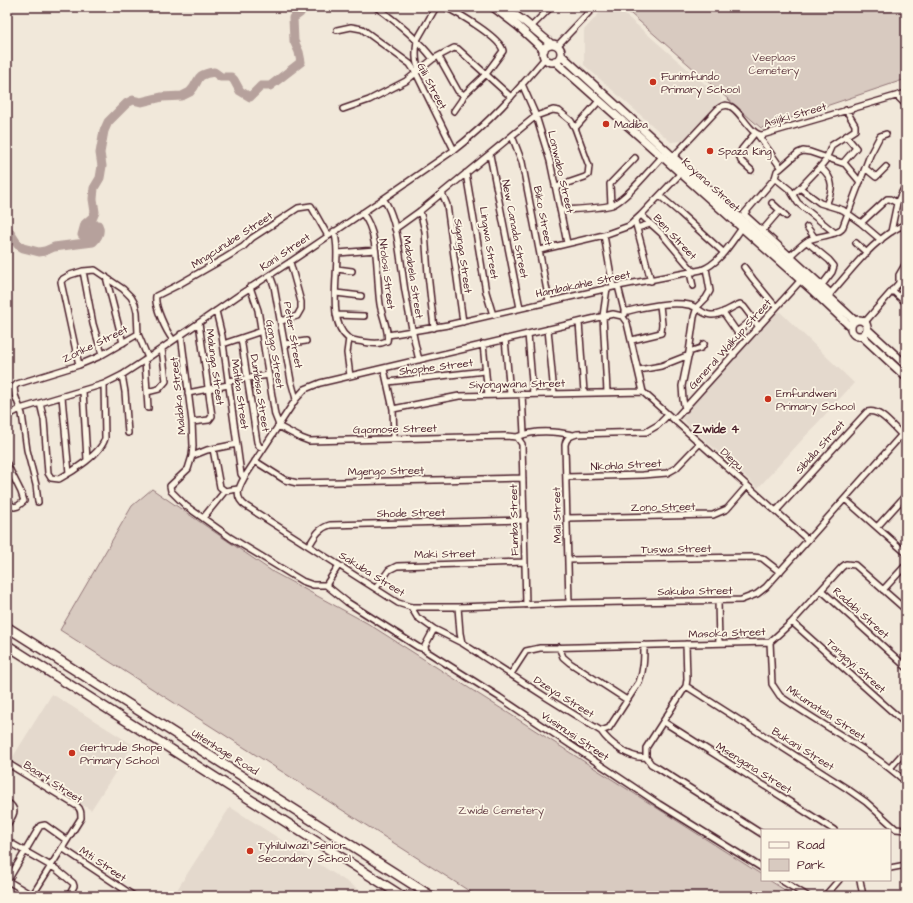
<svg xmlns="http://www.w3.org/2000/svg" width="913" height="903" font-family="'Architects Daughter',sans-serif">
<style>
.built{fill:#e4d9cd}
.green{fill:#d8cac0;stroke:#917476}
.lines{fill:none;stroke-linecap:round;stroke-linejoin:round}
.river{stroke:#b6a19c;stroke-width:9}
.street-casing{stroke:#4a1f2b;stroke-width:8}
.secondary-casing{stroke:#4a1f2b;stroke-width:10}
.primary-casing{stroke:#4a1f2b;stroke-width:11}
.street{stroke:#fcf5e5;stroke-width:5}
.secondary{stroke:#fcf5e5;stroke-width:7}
.primary{stroke:#fcf5e5;stroke-width:8}
.poi-dot{fill:#c8321e;stroke:#fcf5e5;stroke-width:1.5}
.labels{text-anchor:middle;dominant-baseline:central;stroke-width:3.5;stroke-linejoin:round;paint-order:stroke}
.park-label{font-size:11px;fill:#6e4a50;stroke:#fcf5e5}
.poi-label{font-size:11px;fill:#4a1f2b;stroke:#fcf5e5;text-anchor:start}
.street-label{font-size:11px;fill:#4a1f2b;stroke:#fcf5e5}
.neighbourhood-label{font-size:12px;font-weight:bold;fill:#4a1f2b;stroke:#fcf5e5}
</style>
<rect width="100%" height="100%" fill="#f1e8da"/>
<filter id="ink" filterUnits="userSpaceOnUse"><feTurbulence type="fractalNoise" baseFrequency=".025" numOctaves="2"/><feDisplacementMap in="SourceGraphic" scale="8" xChannelSelector="R" yChannelSelector="G"/><feConvolveMatrix kernelMatrix="1 2 1 2 8 2 1 2 1" color-interpolation-filters="sRGB"/></filter>
<g filter="url(#ink)">
<path class="built" d="M605 7H616L722 99 682 141 671 142 584 65V30Z
M777 309 854 383 758 488 682 419 681 415Z
M52 694 133 745 91 810 11 760Z
M230 807 369 896H173Z"/>
<path class="green" d="M623 7H906V79L761 128Z
M152 489 273 572 367 623 762 875V880H769L794 896H477L60 630 132 506Z"/>
<g class="lines">
<path class="river" d="M7 228 18 245 23 248 39 252 45 251 54 247 93 242C98 237 101 231 98 225H96C92 230 91 234 84 236L82 235 85 224 93 217 95 212 93 199 94 188 100 178 102 166 100 153 104 131 108 122 127 103 133 100 141 102 162 97 182 96 190 92C201 81 193 75 214 72L221 77H231L234 80 240 91 250 97 261 86H270L301 62 299 52 294 41 293 18 300 13 303 7"/>
<g class="street-casing">
<path id="street" d="M376 7C397 22 417 38 433 59
M531 27 551 7
M337 30 351 27 362 29 410 64 416 73 454 150
M558 45 594 7
M439 57 458 91 464 95 486 74 503 51C501 38 458 13 445 7
M420 70C414 63 416 49 417 40L436 7
M522 84 536 116 550 161 567 243
M897 96 906 105
M343 109 369 100 406 81 433 59 454 48 458 49 511 97
M454 111 461 101 464 95
M575 128 599 101
M758 135 781 168 777 171 775 178 790 190 798 203 835 233
M512 136 522 162 549 301
M490 155 520 308
M673 157 718 109C736 93 746 135 762 135L906 93
M843 163 856 148 846 136
M820 167C835 179 833 189 826 205
M781 168 798 153 803 151 810 152 845 164 860 182
M865 168 876 177 886 167
M751 170 741 161 739 155 742 149 755 133
M466 173 486 292 493 315
M775 178 744 214 831 293
M800 188 820 167 825 161 832 145 855 130V125L846 110
M442 193 447 205 463 322
M793 194 800 188 820 203 843 210 861 223 887 199H890L897 203
M660 196 680 213 723 252
M383 199C398 216 401 268 405 291 409 314 413 337 419 360
M772 203 786 216
M611 205 610 184 635 158
M560 210C576 209 597 209 612 205 626 200 651 168 663 156
M420 211 425 231 428 274 434 328
M641 215 661 233 694 272
M635 221 651 281
M861 223 881 240
M807 227 815 238
M637 228 650 224
M395 229 420 211 536 116 553 110 559 111 571 121 575 128 589 166 588 175 585 177 556 187
M334 231C344 260 323 319 348 338 353 341 358 341 363 342 371 343 379 345 387 341 390 333 381 313 380 304 376 279 380 233 362 213
M762 231 780 210
M891 232 897 203 906 184
M604 235 613 287
M807 242 829 260 834 266 832 272 822 285
M856 243 867 253
M540 250 604 235 629 226 641 215 681 173
M338 253 375 250
M790 256C796 251 802 244 809 240 818 236 837 235 842 229L870 155 880 136 886 134
M744 267 753 279 776 307
M337 269 352 271
M83 271 93 324 102 354
M690 273 693 286
M270 275 274 286 291 381 296 399
M106 277 123 343
M899 282V275L906 263
M618 286 625 314
M250 287 258 310 275 415 279 425
M892 290 906 303
M336 293 361 296
M829 295C852 270 874 237 906 224
M216 311 222 336 241 474 244 478
M624 312C642 307 672 301 689 305 697 306 703 315 711 315 721 316 731 307 740 304L744 307 759 327
M723 312 737 332 753 319
M336 315 364 316
M281 321 297 316 301 309V302L290 262
M579 322 584 392
M865 322 906 275
M548 329 554 394
M181 334 192 422 193 446 192 456 188 469 170 486 171 491 186 506 231 538 302 581 313 585H326L347 602 418 647 424 649
M528 334 533 394
M388 335 448 325 613 287 701 270C719 264 731 243 742 228
M241 338 257 442 259 446 263 448
M349 338 347 353 350 376
M505 339 510 394
M173 340C166 331 154 306 156 296L176 286 225 258 243 247 252 238 298 208 311 206 328 236
M632 340 661 333 662 324 660 305
M223 344 262 331
M285 344 306 341
M483 344 488 395
M728 349 734 355
M689 352 701 348 704 344
M145 360 148 408
M79 365 61 282 63 279 70 275 83 271 95 270 123 289 131 297 135 304 137 312 138 334 148 358
M384 369 393 409 394 438
M639 370 661 366 689 355
M122 375 125 392 128 433
M228 381 269 375
M388 382 485 371
M83 391 87 460
M147 392 159 389 166 381 162 349
M607 392 603 316 607 288
M643 392 627 323 622 316 613 314 320 383 305 389 296 399 244 478C238 489 234 497 246 506L398 603 411 607H458L569 603 741 600 757 594 766 587 906 430
M188 393 228 385
M522 394 524 434
M62 397 69 473
M40 403 44 420 48 473 51 478 59 479C72 472 102 453 105 438L104 384
M393 409 459 396 643 392 808 540
M685 409 683 400 682 386 689 352 694 317 697 307 706 298 710 291 706 268
M7 416 20 409 40 403 104 384 122 375 145 360 242 293 290 262 383 199 454 150C488 124 517 91 545 58
M674 420 801 280
M192 422 209 420 212 416 199 323
M278 426 301 438 309 441 506 436 517 437
M517 437 522 444 526 605
M517 437C533 430 555 431 573 435
M213 449 220 487 225 491 238 489
M192 456 207 450 237 444
M255 461 285 480 297 483 523 478
M7 464 21 492 24 501 18 506 14 507 11 505 7 499
M566 477 643 475 667 473 676 468 700 443
M845 499 906 553
M38 502 36 485 27 450 22 414 15 395 14 387 17 384 79 365 98 357 138 334
M776 511 867 412C880 408 893 427 902 435
M203 518 225 491
M567 518 713 515 727 509 747 486
M877 527 906 495
M309 546C315 536 319 528 330 525L525 520
M568 560 752 557 762 558 780 572
M326 585 339 565
M376 588 389 570 397 566 525 562
M821 590 906 667
M883 590 906 565
M718 601 719 643
M569 603 565 445C566 438 570 436 577 434L646 432 658 425 668 415
M411 607 417 617 434 629 425 646 426 651 499 697 659 804 762 868
M458 607 460 633 462 643 549 699 601 731 609 728 639 682C644 670 644 658 644 645
M792 622 906 724
M434 629 462 643
M770 642 772 684 780 696C821 725 868 748 906 782
M686 644 687 679 686 686 646 748V757L651 764 658 768 762 834
M559 647 563 657 570 663 627 700
M511 674 526 651 540 648 770 642 792 622 842 567 846 564 855 565 906 610
M686 686 846 788 866 802 896 829 906 830
M664 722 834 830
M601 731C609 743 631 760 646 757
M7 763 77 806C81 809 81 813 81 818L32 896
M890 768 906 750
M7 802C19 810 13 815 7 825
M7 841 56 869 73 883 74 886 69 896
M62 848 134 896
M890 868 906 865
M781 880 807 896
M860 880 863 896
M8 881 33 896
M7 882 40 826 45 825 66 840
M825 896 839 880"/>
</g>
<g class="secondary-casing">
<path id="secondary" d="M493 7 518 26 544 50
M503 7 525 22 550 43
M543 53a9 9 0 1 1 18 0a9 9 0 1 1-18 0Z
M561 55 783 257 828 296 855 321
M555 61 813 291 851 327
M851 328a8 8 0 1 1 16 0a8 8 0 1 1-16 0Z
M868 330 906 365
M862 336 906 377"/>
</g>
<g class="primary-casing">
<path id="primary" d="M7 627 431 896
M7 645 402 896"/>
</g>
<use href="#street" class="street"/>
<use href="#secondary" class="secondary"/>
<use href="#primary" class="primary"/>
</g>
</g>
<g class="poi-dot">
<circle cx="653" cy="82" r="4"/>
<circle cx="606" cy="124" r="4"/>
<circle cx="710" cy="151" r="4"/>
<circle cx="768" cy="399" r="4"/>
<circle cx="72" cy="753" r="4"/>
<circle cx="250" cy="851" r="4"/>
</g>
<g class="labels">
<g class="park-label">
<text x="774" y="57">Veeplaas<tspan x="774" dy="13">Cemetery</tspan></text>
<text x="501" y="810">Zwide Cemetery</text>
</g>
<g class="poi-label">
<text x="661" y="76">Funimfundo<tspan x="661" dy="13">Primary School</tspan></text>
<text x="614" y="124">Madiba</text>
<text x="718" y="151">Spaza King</text>
<text x="776" y="393">Emfundweni<tspan x="776" dy="13">Primary School</tspan></text>
<text x="80" y="747">Gertrude Shope<tspan x="80" dy="13">Primary School</tspan></text>
<text x="258" y="845">Tyhilulwazi Senior<tspan x="258" dy="13">Secondary School</tspan></text>
</g>
<g class="street-label">
<text transform="translate(432 86) rotate(62)">Gili Street</text>
<text transform="translate(795 115) rotate(-16)">Asijiki Street</text>
<text transform="translate(561 172) rotate(77)">Lonwabo Street</text>
<text transform="translate(711 185) rotate(42)">Koyana Street</text>
<text transform="translate(543 216) rotate(79)">Biko Street</text>
<text transform="translate(515 229) rotate(79)">New Canada Street</text>
<text transform="translate(675 237) rotate(47)">Ben Street</text>
<text transform="translate(232 240) rotate(-33)">Mngcunube Street</text>
<text transform="translate(489 243) rotate(81)">Lingwa Street</text>
<text transform="translate(285 252) rotate(-34)">Kani Street</text>
<text transform="translate(463 256) rotate(82)">Siganga Street</text>
<text transform="translate(387 274) rotate(83)">Ntolosi Street</text>
<text transform="translate(413 277) rotate(81)">Mababela Street</text>
<text transform="translate(583 284) rotate(-12)">Hambakahle Street</text>
<text transform="translate(293 335) rotate(80)">Peter Street</text>
<text transform="translate(95 344) rotate(-26)">Zonke Street</text>
<text transform="translate(730 344) rotate(-48)">General Walkup Street</text>
<text transform="translate(275 354) rotate(81)">Gongo Street</text>
<text transform="translate(215 367) rotate(82)">Malunga Street</text>
<text transform="translate(436 367) rotate(-7)">Shophe Street</text>
<text transform="translate(517 384) rotate(-1)">Siyongwana Street</text>
<text transform="translate(260 393) rotate(81)">Dumbisa Street</text>
<text transform="translate(240 394) rotate(82)">Matiba Street</text>
<text transform="translate(178 396) rotate(-96)">Maldaka Street</text>
<text transform="translate(395 429) rotate(-1)">Gqomose Street</text>
<text transform="translate(820 447) rotate(-48)">Sibidla Street</text>
<text transform="translate(732 459) rotate(42)">Dlepu</text>
<text transform="translate(626 465) rotate(-3)">Nkohla Street</text>
<text transform="translate(386 471) rotate(-1)">Mgengo Street</text>
<text transform="translate(663 507) rotate(-1)">Zono Street</text>
<text transform="translate(411 513) rotate(-1)">Shode Street</text>
<text transform="translate(557 515) rotate(-91)">Mali Street</text>
<text transform="translate(514 520) rotate(-91)">Fumba Street</text>
<text transform="translate(676 549) rotate(-1)">Tuswa Street</text>
<text transform="translate(445 554) rotate(-1)">Maki Street</text>
<text transform="translate(372 574) rotate(32)">Sakuba Street</text>
<text transform="translate(695 591) rotate(-1)">Sakuba Street</text>
<text transform="translate(861 613) rotate(42)">Radabi Street</text>
<text transform="translate(727 633) rotate(-2)">Masoka Street</text>
<text transform="translate(856 666) rotate(42)">Tangayi Street</text>
<text transform="translate(564 697) rotate(32)">Dzeya Street</text>
<text transform="translate(826 713) rotate(33)">Mkumatela Street</text>
<text transform="translate(575 736) rotate(34)">Vusimusi Street</text>
<text transform="translate(803 749) rotate(32)">Bukani Street</text>
<text transform="translate(225 752) rotate(32)">Uitenhage Road</text>
<text transform="translate(754 768) rotate(32)">Msengana Street</text>
<text transform="translate(53 782) rotate(33)">Baart Street</text>
<text transform="translate(103 864) rotate(34)">Mti Street</text>
</g>
<g class="neighbourhood-label">
<text x="716" y="429">Zwide 4</text>
</g>
</g>
<rect width="913" height="903" fill="none" stroke="#fcf5e5" stroke-width="24"/>
<rect x="12" y="12" width="889" height="879" fill="none" stroke="#4a1f2b" stroke-width="1.5" filter="url(#ink)"/>
<rect x="761" y="829" width="130" height="52" fill="#fcf5e5" stroke="#b59f9b"/>
<rect x="769" y="842" width="20" height="6" fill="#fcf5e5" stroke="#b59f9b"/>
<text x="797" y="849" font-size="12" fill="#4a1f2b">Road</text>
<rect x="769" y="859" width="20" height="12" fill="#d8cac0" stroke="#b59f9b"/>
<text x="797" y="869" font-size="12" fill="#4a1f2b">Park</text>
</svg>
